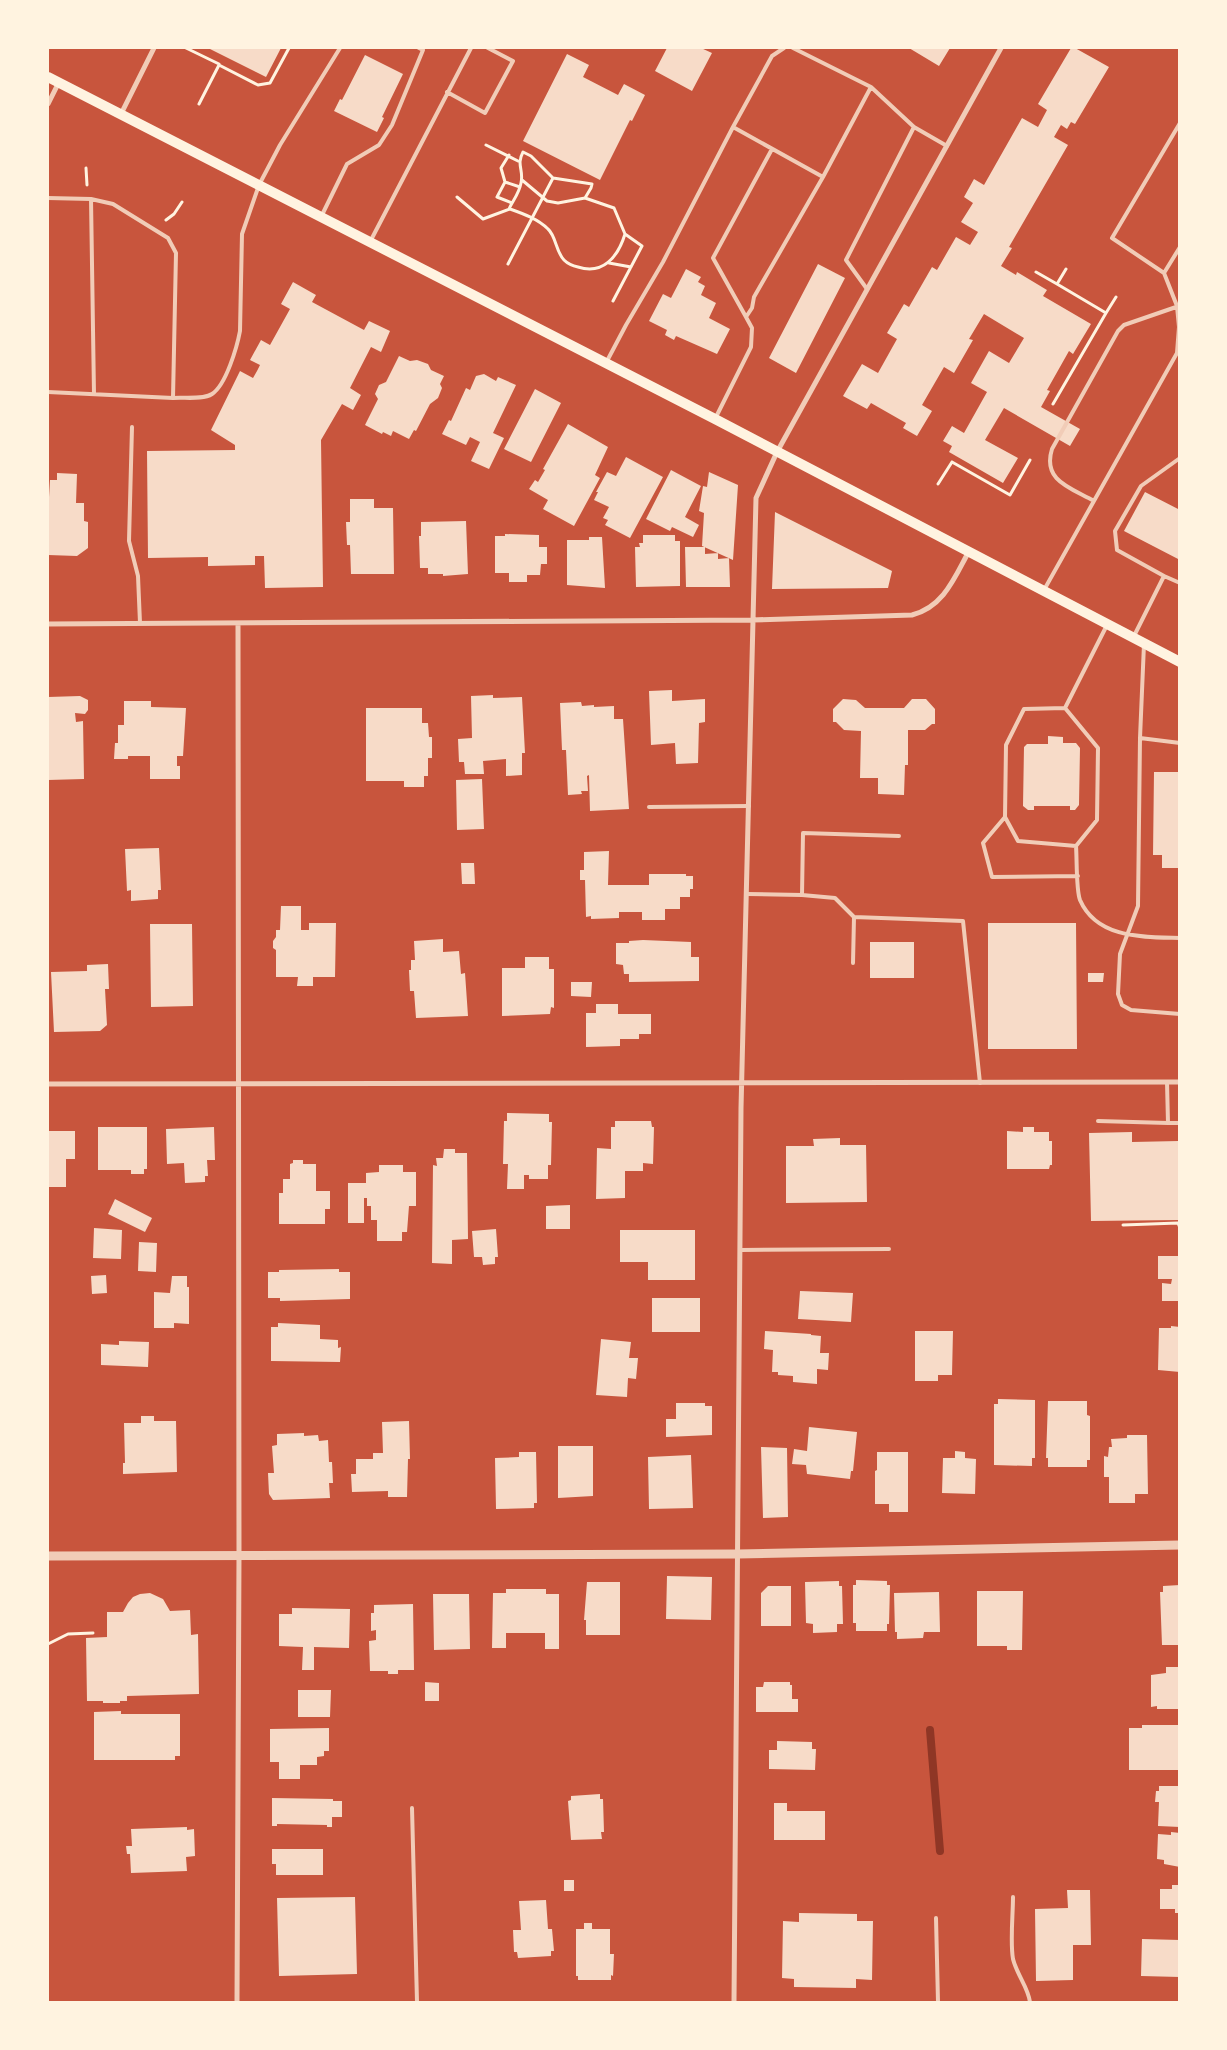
<svg xmlns="http://www.w3.org/2000/svg" width="1227" height="2050" font-family="'Golos Text',sans-serif">
<style>
.lines{fill:none;stroke-linecap:round;stroke-linejoin:round}
.stream{stroke:#8f3625;stroke-width:8}
.building{fill:#f7dbc8}
.path{stroke:#fff3e0;stroke-width:3}
.service{stroke:#f1ccb7;stroke-width:4}
.minor{stroke:#f1ccb7;stroke-width:5}
.tertiary{stroke:#f1ccb7;stroke-width:9}
.secondary{stroke:#fff3e0;stroke-width:10}
</style>
<rect width="100%" height="100%" fill="#c8553d"/>
<g class="lines">
<path class="stream" d="M930 1730 940 1851"/>
</g>
<path class="building" d="M208 48H281L266 77Z
M667 48H701L712 53 692 91 655 71Z
M909 48H950L939 66Z
M1071 48H1075L1109 67 1075 124 1071 122 1067 129 1061 125 1054 137 1068 145 1009 247 1012 248 1001 266 1016 275 1017 272 1047 290 1043 296 1091 324 1073 354 1069 351 1047 390 1050 391 1041 407 1080 429 1070 446 1004 408 985 440 1018 458 1003 483 949 452 952 446 943 441 952 426 964 433 987 392 971 383 989 351 1009 363 1024 338 984 314 969 339 973 340 954 373 944 367 922 405 932 411 917 436 903 428 906 423 871 403 867 409 843 396 862 364 878 373 897 339 887 333 904 304 909 307 932 267 937 270 956 237 970 245 978 232 961 222 973 203 964 197 974 179 984 185 1022 118 1038 127 1047 110 1038 104Z
M567 54 589 65 583 77 618 95 624 84 645 95 632 121 630 120 600 180 523 141Z
M365 55 403 74 382 117 384 118 377 132 334 111 340 99 342 100Z
M818 264 845 278 796 373 769 358Z
M686 269 701 277 698 282 705 286 701 295 716 303 709 318 730 329 717 354 676 336 674 340 665 335 667 330 649 321 663 294 671 298Z
M293 282 316 295 312 302 364 330 369 321 390 331 381 352 371 347 350 388 361 395 353 410 342 404 321 440 323 587 265 588 264 556H255V565L208 566V557L148 558 147 451 235 450V445L211 430 240 371 253 378 257 371 260 365 250 360 261 340 270 345 290 309 281 304Z
M399 356 410 361 417 360 428 364 431 370 444 376 440 384 442 388 438 398 430 404 416 431 414 430 409 439 393 431 391 436 383 432 382 434 365 425 378 399 375 394 379 385 386 382Z
M484 374 496 381 498 377 516 385 493 433 504 438 489 469 471 461 480 442 470 437 466 445 442 434 449 420 451 421 466 388 470 390 476 376Z
M535 389 561 403 531 462 504 449Z
M568 424 608 447 595 475 600 478 574 526 543 509 548 500 529 489 535 480 538 482 545 470 543 469Z
M626 457 663 477 630 538 605 525 608 520 603 518 609 507 594 500 598 492H596L607 472 616 476Z
M671 470 701 486 685 517 699 525 693 537 672 527 670 531 646 519Z
M709 472 738 485 733 560 702 546 704 513 699 511 703 486 707 487Z
M57 473 77 474 76 503H84V521L88 522V548L77 556 48 555V497H49L50 480H57Z
M1145 492 1180 510V560L1124 531Z
M350 499H374V508H393L394 574H351L350 545H347L346 522H350Z
M775 512 892 571 888 588 772 589Z
M466 521 468 574 443 576V574H428V568H420L419 536H421V522Z
M505 534 539 535V547H547V564H541L540 575H527V582H509V573H495V536H505Z
M643 535H675V541H680V586L636 587 635 547H640L639 543H643Z
M589 537H602L605 588 567 585V540H589Z
M685 547H705V554L718 553V559L729 558 730 587H686Z
M672 690V701L705 699V722L699 723 698 763 676 764 675 743 651 745 649 691Z
M493 695V698L522 697 525 753H522V775L506 776V759L483 761 484 774H465L464 762H459L458 739 472 738 471 696Z
M80 696 88 700V710L85 714 75 713 76 722 83 721 84 779 48 780V697Z
M843 699 856 700 865 708H904L912 699H926L935 709V724H932L925 730H908V765H905L904 795 878 794V778H860L861 731 844 730 836 722H833V709Z
M124 701H151V707L186 708 183 756H177V766H180V779H150V756H128V759H114L115 743H118V725H124Z
M581 702 582 706 594 705V707L614 706V719H623L629 809 590 811 589 775 587 776 588 791H581L582 794 568 795 566 750H562L560 703Z
M366 708H422V723H428L429 737H432V758H428V776H424V787H404V781H366Z
M1048 736 1063 737V743H1076L1080 748 1079 805 1075 810H1070V806H1034V810H1028L1023 806 1024 747 1027 744H1048Z
M1154 772H1180V868H1162V855H1153Z
M482 779 484 829 457 830 456 780Z
M159 848 161 890H158V899L131 901V890L127 891 125 849Z
M609 851 608 885H649V874H686V876H693V889H690V897H680V909H665V920H642V912H619V918L591 919V916L586 917 585 880H580V870H584V852Z
M461 863H474L475 884H462Z
M281 906H301V930H309V923H336L335 977H313V986H297L298 977H276V950L273 948V941L276 937V930H280Z
M988 923H1076L1077 1049H988Z
M150 924H192L193 1006 151 1007Z
M443 939V952L459 951 461 974 465 973 468 1016 416 1018 414 991H410L409 970H411V960H415L414 941Z
M643 940 691 942V957H699V981L629 982V974H624L623 965 616 964V943H629V941Z
M870 942H914V978H870Z
M525 957H549V969H554V1008L551 1007 550 1014 502 1016V968H525Z
M108 964 109 989H105L107 1025 100 1031 54 1032 51 972 87 971V965Z
M1088 973H1104L1103 982H1088Z
M571 982H592L591 997 571 996Z
M596 1004H618V1014H651V1034H639V1039H620V1046L586 1047V1013H596Z
M507 1113 549 1114V1122H552L551 1165H548V1179H529V1175H524V1189H507L508 1164H503L504 1121H507Z
M615 1121H651L652 1127H654L653 1164 643 1163V1171H625V1198L596 1199 597 1148 611 1149V1127H615Z
M98 1127H147V1169H144V1174H131V1170H98Z
M214 1127 215 1160H207L208 1176H205V1182L185 1183 184 1163 167 1164 166 1129Z
M1023 1127H1034V1132H1049V1141H1052V1165H1050L1049 1169H1007V1131L1023 1132Z
M48 1131H75V1159H66V1187H48Z
M1132 1132V1142L1179 1141 1180 1220 1091 1221 1089 1133Z
M840 1138V1145H866L867 1202 786 1203V1146H814L813 1139Z
M444 1149H455V1153H467L468 1239 452 1240V1264L432 1263 433 1165 437 1166 436 1158H443Z
M293 1160H303V1164H316V1191H330V1209H325V1224H279V1193H283V1179H290V1164L293 1163Z
M379 1165H403V1172H416V1206H409L407 1232H402V1241H377V1220H371V1206H367V1198H364V1223H348V1183H366V1173L379 1172Z
M115 1199 152 1218 145 1232 108 1214Z
M570 1205V1229H546V1206Z
M94 1228 122 1230 121 1259 93 1258Z
M496 1229 498 1257H495V1264L483 1265 482 1257H474L472 1231Z
M620 1230H695V1280H648V1262H620Z
M139 1242 157 1243 156 1272 138 1271Z
M1158 1256H1180V1301H1162V1283L1171 1284 1172 1279H1158Z
M339 1269V1272H350V1299L280 1301V1298H268V1272H279V1270Z
M106 1275 107 1293 92 1294 91 1276Z
M172 1276H187V1287H189V1324L174 1323V1328H154V1292L170 1293Z
M800 1291 853 1293 851 1322 798 1319Z
M652 1298H700V1332H652Z
M278 1323 320 1325V1339L338 1340V1348L341 1347 340 1362 271 1361V1327H278Z
M1171 1326 1180 1327V1372L1158 1370 1159 1328H1171Z
M765 1331 811 1334V1335L821 1336 820 1353H829L828 1370 817 1369V1384L793 1382V1376L778 1375V1372H772L773 1350 764 1349Z
M915 1331H953L952 1375H938V1381H915Z
M601 1339 631 1342 629 1358H638L636 1379 628 1378 627 1397 596 1395Z
M119 1341 149 1342 148 1367 101 1365V1344L119 1345Z
M998 1399 1035 1400V1458H1032V1466L994 1465V1404H998Z
M1048 1401H1087V1415L1090 1416V1460H1087V1467H1048V1458H1046Z
M676 1403H705V1406H712V1435L666 1437V1419H676Z
M141 1416H154V1421H176L177 1472 123 1474V1463H125L124 1423H141Z
M409 1421 410 1459H408L407 1497H388V1491L352 1492 351 1474H356V1459H373V1453H383L382 1422Z
M809 1427 857 1432 853 1471H851L850 1479 807 1474 806 1465 792 1464 794 1449 807 1451Z
M304 1433V1436L318 1435 319 1441 328 1440 329 1462H332L333 1483H329L330 1498 273 1500 269 1494 268 1473H274L272 1446 277 1445V1434Z
M1127 1435H1147L1148 1494H1135V1503H1109V1477H1104V1456L1108 1457 1109 1447H1112L1111 1439 1127 1438Z
M558 1446H593V1496L558 1498Z
M761 1447 787 1448 788 1517 763 1518Z
M955 1451 965 1452V1458L976 1459 975 1494 942 1493 943 1458H955Z
M519 1452H536L537 1503H534V1508L496 1509 495 1458 519 1457Z
M877 1452H908V1512H889V1504H875V1471L877 1470Z
M691 1455 693 1508 649 1509 648 1457Z
M667 1576 712 1577 711 1620 666 1619Z
M856 1580 887 1581V1585H890L889 1624H887V1631H856V1623H853V1585H856Z
M839 1581V1586H842L843 1624H837V1632L813 1633V1624L806 1623 805 1582Z
M587 1582H620V1635H586V1620H584Z
M1180 1585V1645H1162L1160 1592H1163V1586Z
M768 1586H791V1626H761V1593Z
M506 1589H546V1594H559V1649H545V1633H506V1648H492L493 1593H506Z
M977 1591H1023L1022 1650H1007V1646H977Z
M939 1592 940 1632H924L923 1638 897 1639V1632H895L894 1593Z
M150 1593 163 1599 170 1611 190 1610 191 1635 198 1634 199 1694 127 1696V1701H120V1703H103V1701H87L86 1638 107 1637V1612H123L128 1603 133 1597 140 1594Z
M433 1594H469L470 1649 434 1650Z
M413 1604 414 1670H398V1674H388V1671H370L369 1641 376 1640V1630L371 1631V1613H374V1605Z
M292 1608 350 1609 349 1648 314 1647V1670H302L303 1647 279 1646V1614H292Z
M1166 1667H1180V1709H1157V1706L1151 1707V1675L1166 1673Z
M425 1682 439 1683V1701H425Z
M764 1682H790V1685H792V1699H798V1712H756V1687H763Z
M298 1690H331L330 1717H298Z
M121 1711V1714H180V1756H175V1760H94V1712Z
M1142 1725H1180V1770H1129V1728H1142Z
M329 1728V1751H324V1756L317 1757V1765H300V1779H279V1762H270V1729Z
M777 1741 812 1742V1749H816L815 1770 769 1769V1750H777Z
M1159 1786H1180V1827L1158 1826 1159 1802H1155L1156 1791H1159Z
M600 1794V1799H603L604 1832H601L602 1839 571 1840 568 1801 571 1800V1796Z
M272 1798 333 1799V1801H342V1817H332V1827H327V1825L277 1824V1826H272Z
M774 1803H787V1811H825V1840H774Z
M187 1827V1830L194 1829 195 1856 186 1857 187 1871 131 1873 130 1854H127L126 1846H132L131 1829Z
M1171 1832 1180 1833V1867L1164 1864V1860L1157 1859 1158 1834 1171 1835Z
M272 1849H323V1875H276V1864H272Z
M564 1880H574V1891H564Z
M1172 1885H1180V1913H1175V1909H1160V1889H1172Z
M1067 1890H1090L1091 1945H1073V1980L1036 1981 1035 1909 1068 1908Z
M355 1897 357 1974 279 1976 277 1898Z
M546 1900 548 1929H552L554 1951H551V1956L518 1958 517 1952H514L513 1930H521L519 1901Z
M799 1913 857 1914V1921H873L872 1980 856 1979V1988L794 1987V1979L782 1978 783 1921 799 1922Z
M584 1923H592V1929H610V1954H614L613 1976 611 1975V1980H578V1976H576V1929H584Z
M1142 1939 1180 1940V1977L1141 1976Z"/>
<g class="lines">
<path class="path" d="M186 48 219 64
M199 104 219 65 258 85 270 83 289 48
M486 145 518 161
M509 155 501 168 505 182 497 197 512 203
M86 168 87 185
M522 180 547 201 558 203 585 198 614 208 625 234 642 246 613 301
M505 182 520 187
M457 197 483 219 510 209C524 214 538 219 548 229 556 236 556 252 564 260 567 263 573 266 578 267 603 275 618 257 625 234
M509 209C513 200 519 194 521 183 524 170 516 165 523 152L531 156 553 178 592 184 591 188 585 198
M166 220 174 214 182 202
M609 263 631 267
M508 264 553 178
M1036 272 1057 284
M1106 313 1116 297
M1053 404 1106 313 1057 284 1066 269
M952 462 1010 495 1030 460
M938 484 952 462
M1123 1225 1178 1223 1180 1228
M48 1644 68 1634 93 1633"/>
<path class="service" d="M793 48 871 87 914 127 947 146
M447 92 485 113 513 61 488 48
M733 127 772 56 784 48
M823 177 871 87
M48 198 91 199 113 204 168 238 176 253 173 398C184 397 203 400 212 394 226 385 237 347 240 331L242 234 259 185 280 145 340 48
M91 199 94 394
M321 217 347 164 379 145 392 125 423 50 419 48
M371 240 471 48
M1164 273 1180 247
M867 289 846 260 914 127
M746 317 713 258 772 149
M607 361 626 325 663 262 733 127 823 177 754 297 752 308 746 317 752 328 751 347 716 417
M48 392 173 398
M132 427 129 541 138 576 140 623
M1094 501C1071 488 1042 481 1052 449L1118 331 1124 325 1179 306
M1164 576 1180 583
M1044 590 1177 353 1179 327 1177 306 1164 273 1112 238 1180 123
M1134 636 1164 576 1117 550 1115 531 1141 486 1180 458
M1144 644 1140 738 1138 906 1120 954 1118 994 1122 1005 1131 1010 1180 1014
M1065 708 1098 748 1097 820 1076 846 1018 841 1005 817 1006 745 1024 709Z
M1065 708 1107 625
M1140 738 1180 743
M649 807 749 806
M1005 817 983 843 992 877 1078 876
M1076 846C1077 858 1076 890 1080 900 1097 939 1144 937 1180 938
M747 894 802 895
M854 917 835 898 802 895 803 833 899 836
M853 963 854 917 963 921 980 1083
M1098 1121 1168 1123 1167 1082
M1168 1123H1180
M741 1250 889 1249
M412 1808 417 2002
M1013 1897C1013 1915 1010 1942 1013 1959 1017 1975 1028 1987 1030 2002
M936 1918 938 2002"/>
<path class="minor" d="M48 104 59 82
M121 114 154 48
M48 624 752 620 912 615C943 607 954 579 968 553
M48 1084 1180 1082
M237 2002 239 1555 238 623
M734 2002 741 1108 756 498 777 452 1001 48"/>
<path class="tertiary" d="M48 1556 738 1554 1180 1545"/>
<path class="secondary" d="M48 77 715 419 1180 662"/>
</g>
<rect width="1227" height="2050" fill="none" stroke="#fff3e0" stroke-width="98"/>
</svg>
